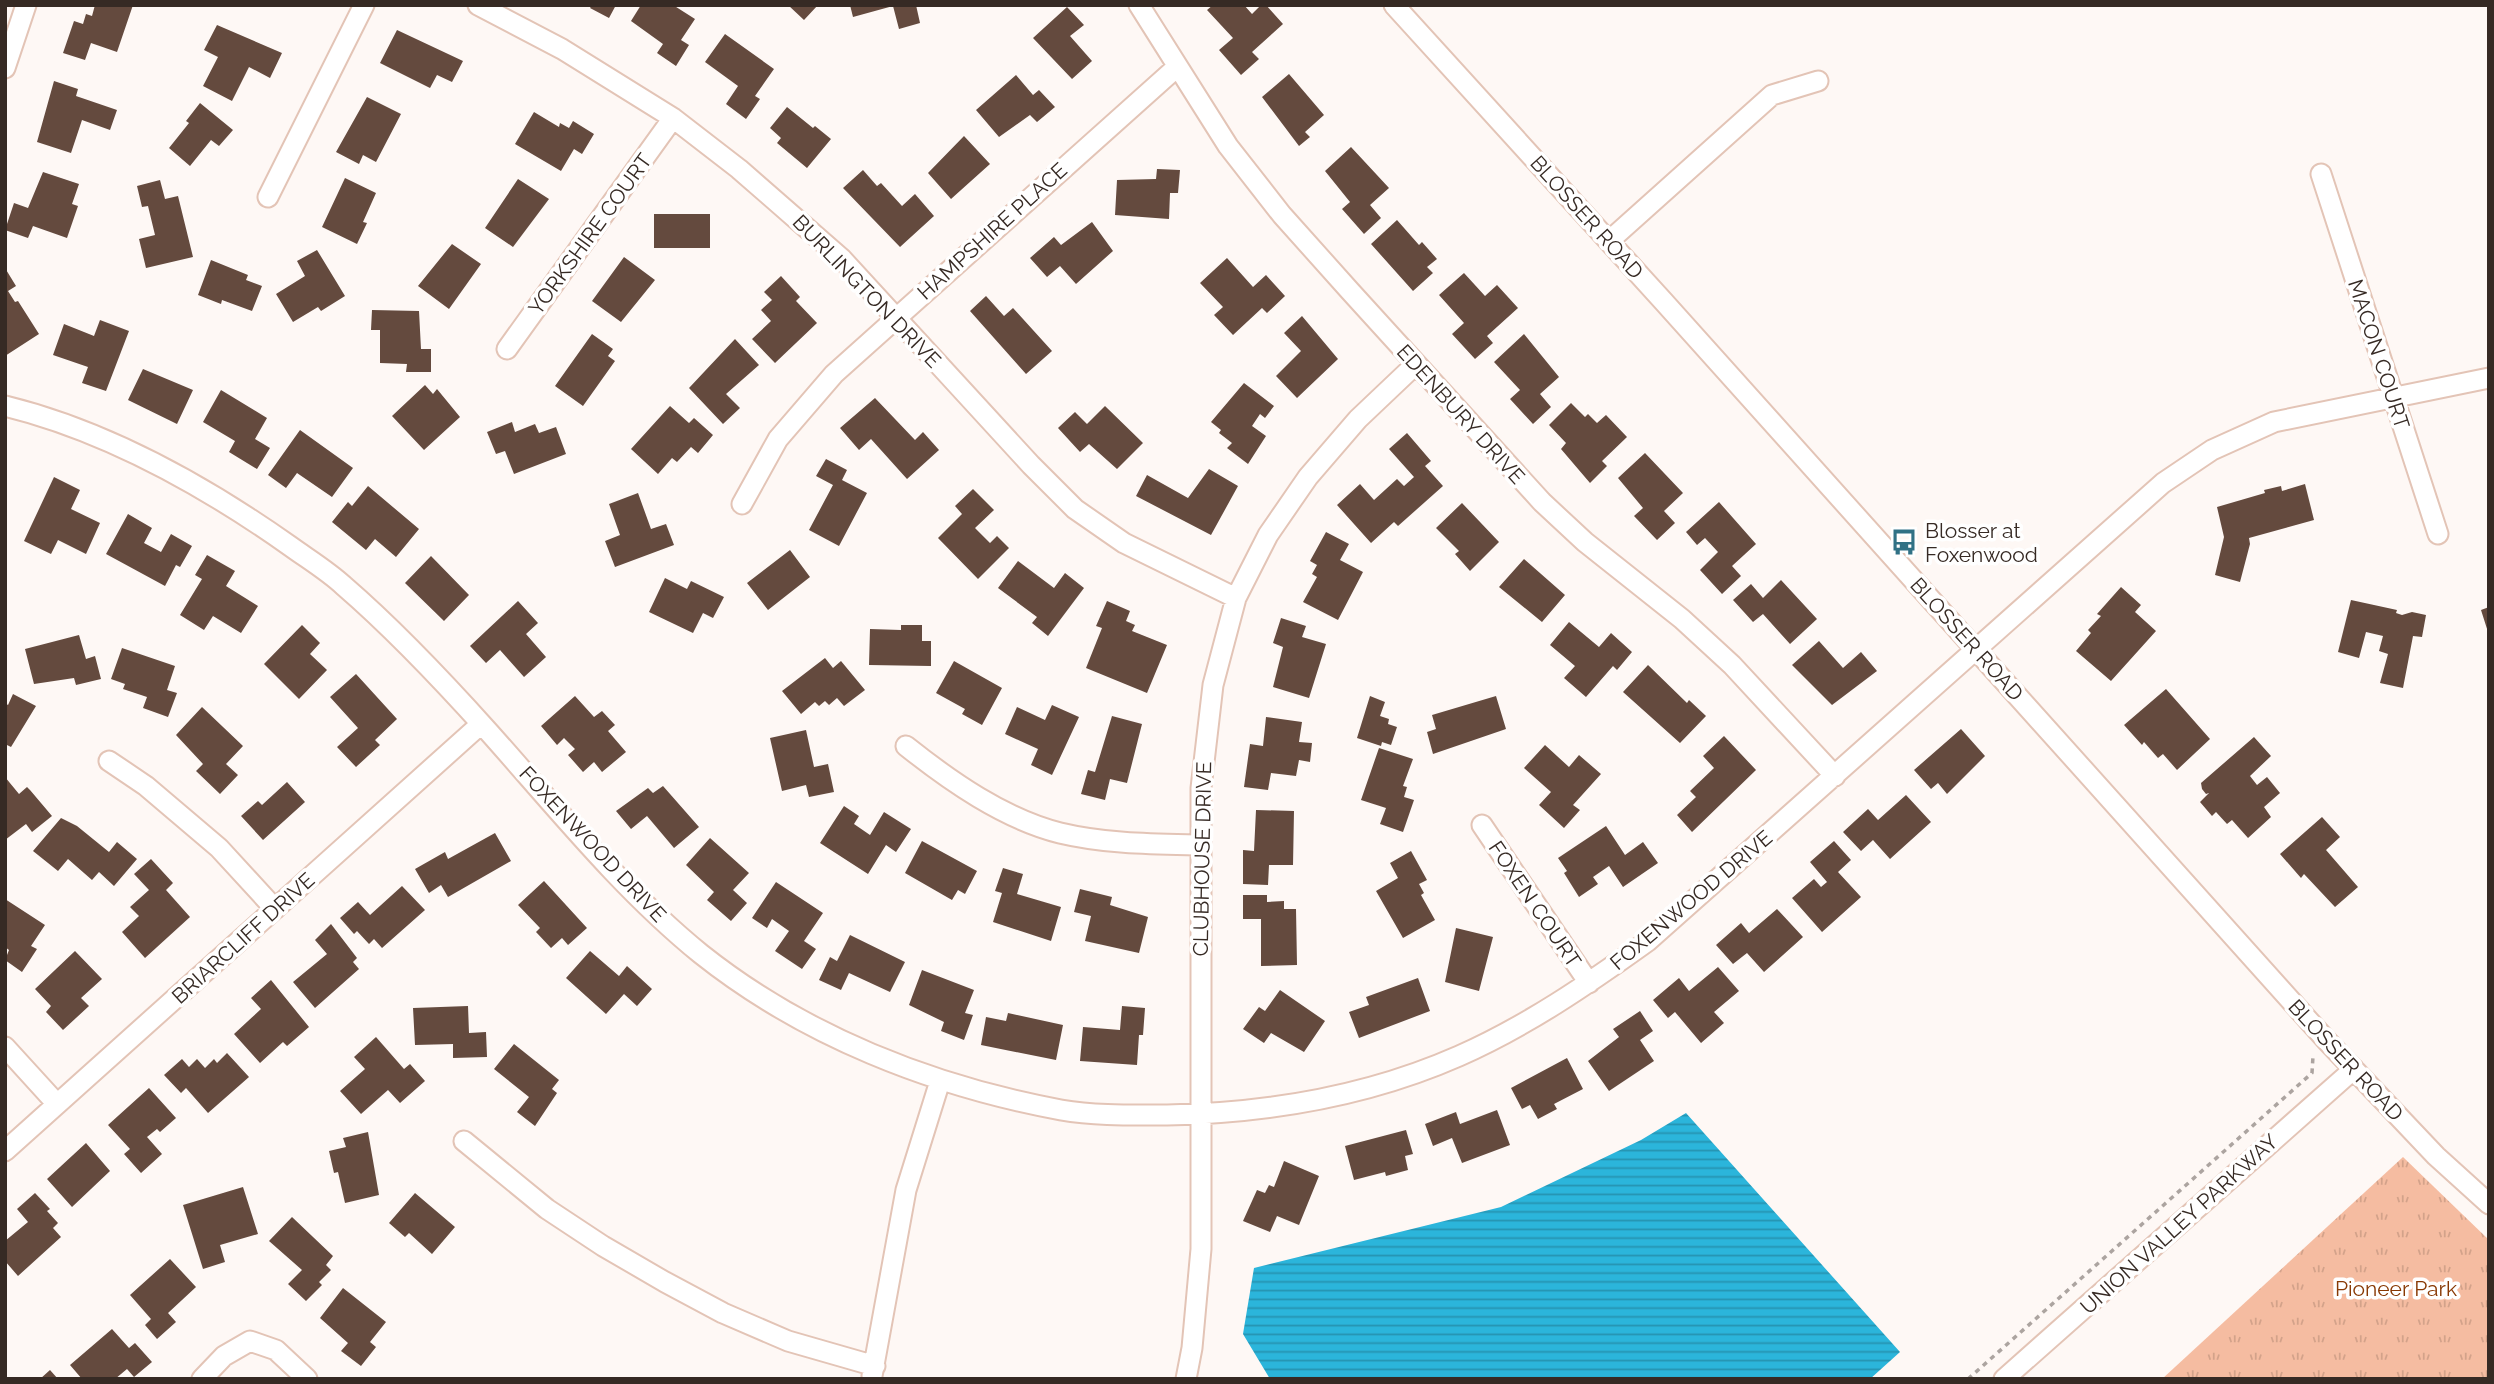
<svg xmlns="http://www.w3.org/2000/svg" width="2494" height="1384" font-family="Raleway,sans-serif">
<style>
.park{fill:url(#park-tufts)}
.water{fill:url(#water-rules)}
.building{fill:#644a3e}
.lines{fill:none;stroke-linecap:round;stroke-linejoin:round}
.minor-casing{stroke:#e3c4b6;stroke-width:23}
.path{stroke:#aca4a0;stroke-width:3.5;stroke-dasharray:5 5;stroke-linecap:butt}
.minor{stroke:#fff;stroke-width:19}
.labels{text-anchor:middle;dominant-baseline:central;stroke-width:7;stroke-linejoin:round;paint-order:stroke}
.street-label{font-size:21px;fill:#362a24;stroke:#fff}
.poi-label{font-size:21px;fill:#362a24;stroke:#fff;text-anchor:start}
.park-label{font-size:21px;fill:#883904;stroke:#fff}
</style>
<defs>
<pattern id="park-tufts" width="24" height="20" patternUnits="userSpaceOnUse" patternTransform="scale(1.75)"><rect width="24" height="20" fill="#f5bca1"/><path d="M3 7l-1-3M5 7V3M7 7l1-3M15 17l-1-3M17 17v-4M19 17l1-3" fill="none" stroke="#d3a28a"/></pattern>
<pattern id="water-rules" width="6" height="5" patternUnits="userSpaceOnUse" patternTransform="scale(1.75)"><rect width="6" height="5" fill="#2bb5db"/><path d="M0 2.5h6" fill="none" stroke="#2693b1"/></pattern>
</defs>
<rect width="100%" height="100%" fill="#fef8f5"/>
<path class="park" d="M2403 1157 2489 1240V1379H2162Z"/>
<path class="water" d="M1686 1113 1900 1352 1870 1379H1270L1243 1334 1254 1268 1501 1207 1641 1140Z"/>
<path class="building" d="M95 5H133L117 52 91 43 85 60 63 53 74 21 83 24 86 14 92 16Z
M592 5H616L609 18 590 8Z
M641 5H673L695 19 681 40 689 45 676 66 657 53 663 44 631 21Z
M788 5H818L804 20Z
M850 5H916L920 23 899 29 893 6 853 17Z
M1213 5H1244L1252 14 1261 5H1266L1283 24 1252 52 1259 59 1241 75 1219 50 1233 38 1207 10Z
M1067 7 1084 25 1070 36 1092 61 1072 79 1033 38Z
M217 25 282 53 270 78 249 67 232 101 203 86 218 57 204 50Z
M397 30 463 61 452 82 437 75 430 88 380 63Z
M725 34 774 69 755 96 760 99 746 119 726 104 738 86 705 62Z
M1289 74 1324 115 1305 132 1310 137 1299 146 1262 97Z
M1016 75 1033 95 1039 90 1055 107 1037 122 1030 115 999 137 976 110Z
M54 81 78 89 76 96 117 110 110 130 82 120 71 153 37 142Z
M367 97 401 114 376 162 363 155 359 164 336 152Z
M200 103 233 130 219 146 211 140 190 166 169 148 189 123 186 121Z
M787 107 813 128 815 126 831 139 807 168 777 143 781 138 770 128Z
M534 112 559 127 560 123 569 128 573 121 594 134 582 154 574 149 561 171 515 144Z
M964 136 990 164 951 199 928 173Z
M1351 147 1389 188 1370 205 1381 218 1364 234 1342 209 1350 202 1325 171Z
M1157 169 1180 170 1178 193H1170L1169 219 1115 215 1117 180 1156 179Z
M863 170 877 186 881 183 902 206 915 194 934 216 900 247 843 188Z
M43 172 79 184 72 204 78 206 67 238 33 226 28 238 5 230 14 203 28 208Z
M345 178 376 193 363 222 367 223 357 244 322 227Z
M518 179 549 199 513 247 485 228Z
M160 180 165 199 178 196 193 257 146 268 139 239 155 235 148 206 142 207 137 186Z
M654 214H710V248H654Z
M1397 220 1419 245 1422 242 1437 259 1427 267 1433 273 1413 291 1371 244Z
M1092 222 1113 251 1076 284 1060 266 1047 277 1030 258 1054 237 1061 245Z
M452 244 481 264 449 309 418 286Z
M317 250 345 296 321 311 318 307 293 322 276 294 305 276 297 261Z
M624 257 655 280 621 322 592 301Z
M1227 258 1253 287 1266 275 1285 296 1267 313 1262 308 1233 335 1214 315 1223 307 1200 283Z
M211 260 248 275 246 280 262 286 252 311 222 300 221 304 198 295Z
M5 268 16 286 8 291 15 302 18 301 39 334 5 356Z
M1464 273 1485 296 1497 285 1518 308 1487 336 1493 343 1475 359 1452 334 1464 323 1439 295Z
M781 276 800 297 796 301 817 323 775 363 752 339 771 321 761 310 772 300 764 292Z
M986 296 1004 316 1013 308 1052 351 1026 374 970 311Z
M372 310 419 311 421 349H431V372H406L407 364 380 363V330H371Z
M1302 316 1338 359 1297 398 1276 376 1301 351 1284 333Z
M100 320 129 331 106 391 82 383 88 367 53 355 64 324 94 336Z
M592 334 613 349 608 356 615 361 583 406 555 386Z
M1524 334 1559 377 1540 394 1551 407 1533 424 1510 399 1520 390 1494 362Z
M735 339 759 365 726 394 740 408 723 424 689 388Z
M143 369 193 390 177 424 128 400Z
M1244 383 1274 406 1265 418 1260 414 1252 426 1266 436 1248 464 1227 448 1232 443 1219 433 1221 430 1211 422Z
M425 385 433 394 437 389 460 417 424 450 392 416Z
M221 390 267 418 255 439 270 448 257 469 229 452 235 441 203 422Z
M875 398 915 440 923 432 939 450 907 479 871 439 859 450 840 428Z
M1571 403 1585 417 1588 414 1597 423 1606 415 1627 437 1602 461 1607 466 1590 483 1561 449 1566 443 1549 425Z
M670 406 689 423 694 418 713 435 698 453 691 447 677 462 672 458 658 474 631 449Z
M1105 406 1143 443 1117 469 1089 444 1080 452 1058 428 1075 412 1087 424Z
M512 422 515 432 535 424 539 433 556 427 566 454 514 474 505 451 496 454 487 432Z
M300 430 353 468 332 497 297 473 286 488 268 475Z
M1407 433 1431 461 1425 466 1443 486 1398 526 1394 522 1371 543 1337 505 1360 484 1374 500 1397 479 1404 486 1414 477 1389 449Z
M1645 453 1683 493 1664 511 1675 523 1657 540 1634 516 1643 508 1618 478Z
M826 459 847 470 842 480 867 493 839 546 809 530 833 485 816 476Z
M1209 469 1238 486 1211 535 1136 496 1147 475 1188 498Z
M54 477 80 490 71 509 100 523 86 554 58 540 51 554 24 541Z
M2305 484 2314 520 2249 538 2250 544 2240 582 2215 575 2224 537 2217 507 2265 493 2264 490 2281 486 2282 491Z
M368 486 419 529 396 557 375 539 366 550 332 522 348 502 352 506Z
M973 489 994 510 975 528 990 543 997 536 1009 548 978 579 938 538 962 514 955 506Z
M638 493 651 529 666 524 674 545 615 567 605 541 620 535 609 504Z
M1719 502 1756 544 1732 566 1741 576 1722 594 1700 570 1718 552 1705 538 1697 545 1686 532Z
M1462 503 1499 542 1470 571 1455 554 1459 551 1436 528Z
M128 514 152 528 144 543 161 552 171 534 192 546 180 567 176 565 165 586 106 554Z
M1326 532 1349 544 1340 560 1363 572 1338 620 1303 602 1317 577 1312 574 1317 565 1310 561Z
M790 550 810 577 768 610 747 583Z
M207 555 235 571 226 586 258 606 241 633 213 616 204 630 180 615 202 579 195 575Z
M431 556 469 595 444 621 405 583Z
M1524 559 1565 595 1542 622 1499 587Z
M1018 561 1054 588 1065 573 1084 588 1048 636 1032 623 1037 617 998 588Z
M665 578 687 589 691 581 724 597 713 618 703 613 693 633 649 612Z
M1781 580 1817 619 1790 644 1763 614 1753 622 1733 600 1751 584 1763 598Z
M2121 587 2141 605 2135 612 2156 631 2111 681 2076 651 2091 633 2088 630 2101 616 2097 614Z
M2351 600 2397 610 2396 613 2402 615 2412 612 2426 615 2422 637 2413 636 2403 688 2380 683 2388 654 2379 651 2383 636 2366 632 2359 658 2338 652Z
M518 601 538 623 526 634 546 657 524 677 500 650 486 663 470 646Z
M1107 601 1130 611 1126 621 1135 625 1132 631 1167 645 1147 693 1086 668 1102 628 1096 626Z
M2489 607V632H2488L2481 610Z
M1281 618 1306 626 1302 637 1326 644 1309 698 1273 687 1283 647 1273 643Z
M1569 622 1599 647 1611 633 1632 652 1617 670 1613 666 1586 697 1564 678 1575 666 1550 645Z
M302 625 320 643 310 654 327 670 299 699 264 664Z
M901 625H922V641H931V666L869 665 870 629 901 630Z
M79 635 86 659 95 656 101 679 76 685 74 678 34 684 25 649Z
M1819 641 1843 668 1861 652 1877 671 1832 705 1792 665Z
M122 648 175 666 167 690 177 693 168 717 143 708 147 697 123 689 125 684 111 679Z
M825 658 833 668 841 661 865 690 844 706 837 698 829 705 825 701 819 706 815 702 801 714 782 691Z
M954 661 1002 688 982 725 962 714 965 709 936 693Z
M1648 665 1687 703 1689 700 1706 716 1680 743 1623 692Z
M356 674 397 719 375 740 380 745 356 767 337 747 358 728 330 697Z
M2166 689 2210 739 2177 770 2163 754 2158 758 2144 742 2142 745 2124 725Z
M13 694 36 706 11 747 5 744V703L8 705Z
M575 696 594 717 602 711 615 725 608 731 626 752 602 772 594 762 583 772 568 755 575 749 564 738 557 745 541 726Z
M1370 696 1385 702 1380 716 1389 719 1388 724 1397 727 1391 745 1382 742 1381 746 1357 738Z
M1496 696 1506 729 1433 754 1427 732 1436 729 1432 715Z
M1052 705 1079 717 1052 775 1031 765 1038 749 1005 734 1017 707 1045 720Z
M202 707 243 746 226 764 238 775 220 794 196 771 203 764 176 735Z
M1112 716 1142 724 1127 783 1110 779 1105 800 1081 794 1088 770 1095 772Z
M1266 717 1302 722 1299 742 1312 743 1310 762 1299 760 1296 776 1271 773 1268 790 1244 787 1250 744 1263 746Z
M1961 729 1985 756 1947 794 1938 783 1931 789 1914 770Z
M806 730 814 767 828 764 834 792 809 797 806 785 782 791 770 738Z
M1724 736 1756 770 1692 832 1677 815 1696 797 1690 791 1714 768 1703 756Z
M2254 737 2271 756 2250 776 2257 785 2267 777 2280 793 2264 807 2271 817 2248 838 2232 820 2227 824 2216 812 2212 816 2200 802 2209 793 2206 794 2202 789 2201 783Z
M1545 745 1569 767 1579 755 1601 774 1573 805 1580 810 1564 828 1539 805 1551 792 1524 768Z
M1379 748 1413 759 1403 786 1407 787 1404 797 1414 800 1403 832 1380 824 1386 808 1361 800Z
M5 777 19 794 27 787 30 790 52 816 32 832 26 824 5 840Z
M287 782 305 802 263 840 241 816 258 801 262 805Z
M663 786 699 827 674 848 647 816 631 829 616 811 648 788 653 793Z
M1906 795 1931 822 1890 859 1873 840 1861 851 1843 832 1868 809 1878 820Z
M844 806 859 816 854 824 870 835 884 812 911 829 896 852 886 845 868 874 820 843Z
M1256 810 1294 811 1293 865H1269L1268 885 1243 884V850L1254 851Z
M2322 817 2340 837 2326 850 2358 887 2335 907 2304 874 2301 878 2280 854Z
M61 818 77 826 109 852 117 842 137 859 114 886 99 872 92 880 68 859 58 871 33 851Z
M1606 826 1625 855 1643 842 1658 863 1623 887 1609 866 1593 877 1598 884 1579 897 1564 873 1567 871 1558 858Z
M495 833 511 861 448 897 441 885 429 893 415 869 445 852 448 859Z
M710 838 749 873 733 890 747 903 731 921 707 900 714 892 686 865Z
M922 841 977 871 965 894 958 890 952 900 905 873Z
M1834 841 1851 860 1838 872 1861 897 1822 932 1792 898 1814 879 1821 887 1827 882 1810 862Z
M1411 851 1427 880 1419 884 1424 893 1421 895 1435 920 1403 938 1376 891 1398 878 1390 863Z
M151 859 173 883 166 890 190 917 145 958 122 932 139 916 130 907 149 890 134 874Z
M1003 868 1023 874 1017 894 1061 907 1051 941 993 922 1002 893 995 891Z
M544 881 587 928 568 945 562 938 551 948 536 932 540 928 518 905Z
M776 882 823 913 804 941 816 949 802 969 775 951 789 931 772 919 767 928 752 918Z
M402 886 425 910 382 948 374 939 369 944 357 931 354 934 340 918 358 902 370 915Z
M1080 889 1112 897 1110 905 1148 917 1139 953 1085 941 1091 916 1074 912Z
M1243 895H1267V902L1284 901V909H1296L1297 965 1261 966V919H1243Z
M5 899 45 925 31 946 37 949 22 972 5 960 9 950 5 947Z
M1777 909 1803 937 1764 972 1747 953 1733 964 1716 945 1741 923 1749 933Z
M331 924 357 958 353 962 359 969 315 1008 293 982 327 954 315 940Z
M1456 928 1493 937 1479 991 1445 982Z
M850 935 905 962 890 992 849 973 841 990 819 980 830 957 837 961Z
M75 951 102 979 81 998 89 1006 63 1030 46 1012 51 1006 35 989Z
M590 951 619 976 627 966 652 989 637 1006 624 994 606 1014 566 978Z
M1718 967 1739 991 1714 1012 1724 1023 1701 1043 1675 1012 1668 1018 1653 1000 1679 978 1689 991Z
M922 970 974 990 965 1013 973 1015 964 1040 941 1031 944 1022 909 1005Z
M1418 978 1430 1011 1359 1038 1349 1012 1369 1005 1366 997Z
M271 980 309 1027 287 1046 283 1042 260 1063 234 1034 261 1009 251 998Z
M1280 990 1325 1021 1304 1052 1271 1033 1264 1043 1243 1029 1259 1007 1265 1011Z
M468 1006 469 1033 486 1032 487 1057 453 1058V1044L415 1045 413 1008Z
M1122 1006 1145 1008 1143 1035H1139L1137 1065 1080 1061 1083 1027 1120 1030Z
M1640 1011 1653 1031 1640 1040 1654 1061 1609 1091 1588 1061 1619 1037 1613 1029Z
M1008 1013 1063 1025 1056 1060 981 1045 986 1017 1006 1021Z
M376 1037 404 1069 410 1064 425 1081 400 1103 388 1090 361 1114 340 1091 365 1069 354 1057Z
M514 1044 559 1080 552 1089 557 1093 535 1126 517 1112 529 1097 494 1069Z
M227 1053 249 1077 208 1113 186 1088 181 1093 164 1075 182 1059 189 1067 197 1059 205 1068 214 1059 217 1063Z
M1567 1058 1583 1089 1554 1104 1557 1109 1538 1119 1530 1105 1522 1109 1511 1088Z
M149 1088 176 1118 160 1132 157 1129 147 1137 162 1154 141 1173 124 1154 130 1149 108 1125Z
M1497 1110 1510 1145 1462 1163 1452 1138 1433 1146 1425 1124 1456 1112 1460 1124Z
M1406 1130 1413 1154 1405 1156 1408 1170 1386 1176 1385 1172 1354 1180 1345 1146Z
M368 1132 379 1195 345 1203 338 1172 334 1173 329 1151 346 1147 343 1138Z
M86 1143 110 1171 72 1207 47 1179Z
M1284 1161 1319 1176 1299 1225 1277 1216 1270 1232 1243 1221 1257 1190 1265 1193 1269 1185 1274 1187Z
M243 1187 258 1234 220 1245 225 1262 203 1269 183 1205Z
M35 1193 50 1209 47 1211 58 1223 53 1228 61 1237 18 1276 5 1261V1241L28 1222 17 1209Z
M415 1193 455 1227 432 1254 409 1233 405 1237 389 1223Z
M292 1217 333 1256 326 1265 331 1270 319 1282 322 1285 306 1301 288 1284 302 1270 269 1241Z
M170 1259 196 1287 168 1313 176 1322 157 1339 145 1325 151 1319 130 1295Z
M343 1288 386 1322 370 1342 376 1347 361 1366 341 1351 348 1343 320 1318Z
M112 1329 129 1348 135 1343 152 1362 134 1377 127 1369 115 1379H82L70 1365Z
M50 1370 58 1379H40Z"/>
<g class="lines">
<g class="minor-casing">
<path id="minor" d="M478 5 562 49 673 118 739 169 842 259 1031 465 1075 509 1124 543 1236 598
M1139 5 1228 146 1282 215 1350 291 1542 502 1585 542 1682 619 1732 665 1835 776
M1394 5 1664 302 2327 1041 2436 1156 2489 1204
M5 68 26 5
M2321 174 2438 534
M268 197 364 5
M1609 241 1772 95 1818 81
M507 349 673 118
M5 406C107 431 205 486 290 546 308 559 328 571 344 586 395 630 442 680 487 730 555 806 621 889 701 954 804 1036 932 1086 1061 1110 1096 1116 1132 1115 1167 1115 1268 1113 1366 1097 1459 1056 1527 1026 1588 984 1648 941L2163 483 2212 450 2274 422 2489 378
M742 504 778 439 834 374 1177 67
M906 746C950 781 1004 819 1060 833 1106 844 1153 844 1199 845
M109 761 146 786 219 848 275 909
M1482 825 1589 983
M5 1047 57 1104
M464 1141 547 1209 603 1246 665 1282 723 1313 788 1341 875 1366
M5 1151 481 724
M872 1376 906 1190 940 1081
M202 1379 224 1356 250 1341 276 1350 307 1379
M1186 1379 1192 1348 1201 1249V788L1213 685 1236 598 1268 535 1308 477 1358 419 1416 364
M2004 1379 2354 1069"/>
</g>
<path class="path" d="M1968 1379 2312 1073 2313 1056"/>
<use href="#minor" class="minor"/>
</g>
<defs>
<g id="bus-bare" transform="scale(2.1)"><path d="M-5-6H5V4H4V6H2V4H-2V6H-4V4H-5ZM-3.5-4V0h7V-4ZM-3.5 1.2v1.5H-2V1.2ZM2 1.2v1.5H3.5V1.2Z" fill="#307185" stroke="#fff" stroke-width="2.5" paint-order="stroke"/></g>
</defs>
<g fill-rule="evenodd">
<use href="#bus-bare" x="1904" y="542"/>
</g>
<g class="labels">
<g class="street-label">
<text transform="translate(1587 217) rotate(48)">BLOSSER ROAD</text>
<text transform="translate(992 231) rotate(-42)">HAMPSHIRE PLACE</text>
<text transform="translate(590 234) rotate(-54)">YORKSHIRE COURT</text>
<text transform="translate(867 291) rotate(46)">BURLINGTON DRIVE</text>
<text transform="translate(2379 354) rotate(72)">MACON COURT</text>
<text transform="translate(1461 414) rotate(48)">EDENBURY DRIVE</text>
<text transform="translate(1967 639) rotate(48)">BLOSSER ROAD</text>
<text transform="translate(593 844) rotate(47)">FOXENWOOD DRIVE</text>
<text transform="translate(1202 859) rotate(-89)">CLUBHOUSE DRIVE</text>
<text transform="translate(1691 900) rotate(-40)">FOXENWOOD DRIVE</text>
<text transform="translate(1535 904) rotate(56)">FOXEN COURT</text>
<text transform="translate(243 938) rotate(-42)">BRIARCLIFF DRIVE</text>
<text transform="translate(2346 1060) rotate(47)">BLOSSER ROAD</text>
<text transform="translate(2179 1224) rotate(-42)">UNION VALLEY PARKWAY</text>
</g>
<g class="poi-label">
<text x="1925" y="530">Blosser at<tspan x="1925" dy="24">Foxenwood</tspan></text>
</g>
<g class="park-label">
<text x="2396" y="1288">Pioneer Park</text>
</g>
</g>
<rect width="2494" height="1384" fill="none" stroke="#362a24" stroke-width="14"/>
</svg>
